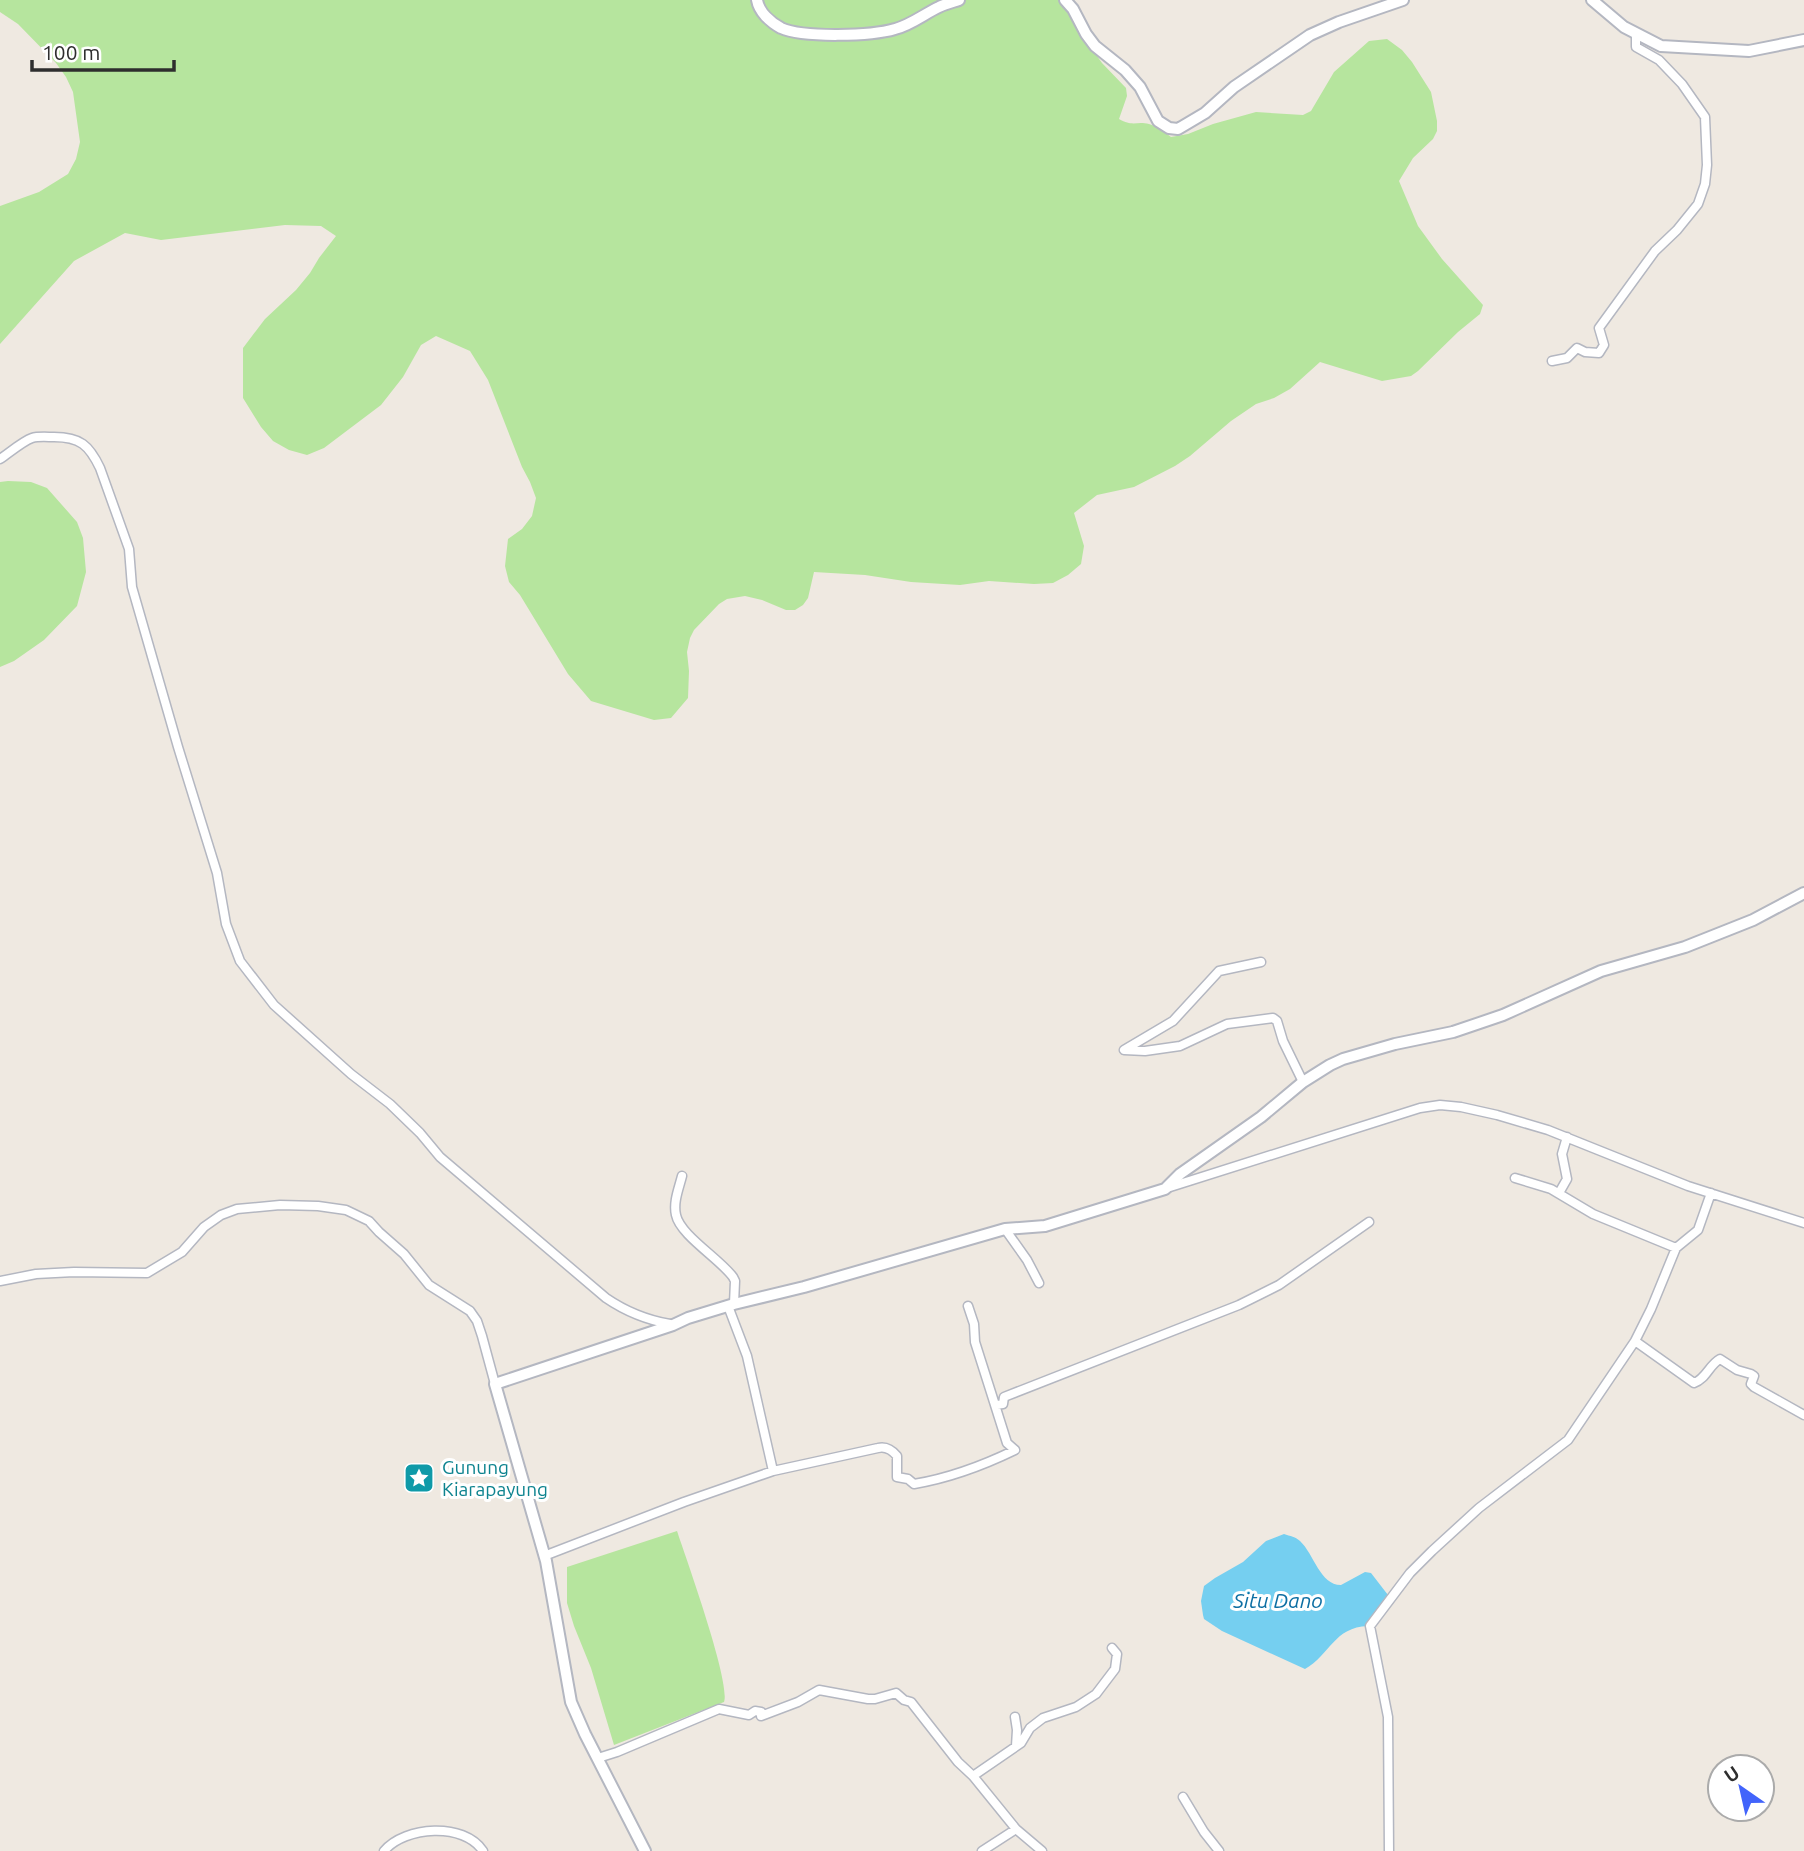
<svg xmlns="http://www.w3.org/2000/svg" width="1804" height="1851" font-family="Ubuntu,sans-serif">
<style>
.green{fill:#b6e59e}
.water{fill:#75cff0}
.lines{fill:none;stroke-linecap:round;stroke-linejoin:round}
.minor-casing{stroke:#b4b7c1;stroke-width:11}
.tertiary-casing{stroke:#b4b7c1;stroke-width:14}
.minor{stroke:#fff;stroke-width:8}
.tertiary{stroke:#fff;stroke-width:10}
.labels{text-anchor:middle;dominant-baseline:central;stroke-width:6;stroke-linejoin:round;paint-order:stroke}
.culture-label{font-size:19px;fill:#0d838f;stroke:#fff;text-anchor:start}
.water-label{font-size:21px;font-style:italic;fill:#0d6fa3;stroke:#fff}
</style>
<rect width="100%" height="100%" fill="#efe9e1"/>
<path class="green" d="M0 0H1072L1073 19 1076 27 1102 63 1126 88 1127 96 1119 119C1133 127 1136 121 1149 124 1157 126 1164 132 1171 137L1188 134 1213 124 1256 112 1303 115 1311 111 1334 72 1369 41 1387 39 1402 50 1412 62 1431 92 1437 121V131L1433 139 1413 158 1399 181 1418 226 1442 259 1483 305 1480 314 1458 332 1418 371 1411 376 1382 381 1320 362 1290 389 1274 398 1256 404 1231 421 1190 456 1175 466 1134 487 1097 495 1074 513 1084 546 1081 564 1068 575 1053 583 1034 584 989 581 960 585 911 582 865 575 814 572 808 598 803 605 795 610H786L762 600 745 596 727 599 719 604 694 630 690 638 687 652 689 671 688 698 671 718 654 720 591 701 568 674 520 595 509 582 505 566 508 539 522 529 532 516 536 498 530 482 522 467 488 380 470 351 436 336 421 345 403 377 381 405 324 448 307 455 289 450 273 441 261 427 243 398V348L265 319 296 290 310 273 319 258 336 236 321 226 285 225 161 240 125 233 74 261 0 344V206L39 192 68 174 76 159 80 142 73 92 66 77 56 63 18 24 0 12Z
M8 481 31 482 47 488 77 522 83 538 86 572 77 606 44 640 14 661 0 667V482Z
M677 1531C686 1558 731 1683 724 1702L614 1745 591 1668 574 1626 567 1603V1567Z"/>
<path class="water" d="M1284 1534C1290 1536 1296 1537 1300 1541 1314 1554 1320 1585 1341 1585L1365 1572 1371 1573 1388 1595 1368 1626C1334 1627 1330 1655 1305 1669L1222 1631 1204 1619 1203 1615 1201 1601 1204 1586 1215 1578 1243 1562 1266 1541Z"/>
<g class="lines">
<g class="minor-casing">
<path id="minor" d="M1552 361 1567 358 1577 348 1585 352 1599 353 1604 345 1599 328 1655 251 1677 230 1698 204 1705 184 1707 165 1705 117 1682 84 1659 60 1636 47V35L1633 32
M0 459C9 453 23 441 32 438 38 436 48 437 54 437 80 437 89 445 100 468L129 549 132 587 178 747 217 873 226 924 240 961 274 1005 351 1074 390 1104 420 1133 440 1157 606 1298C625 1311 647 1320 670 1324
M1261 962 1219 971 1173 1021 1124 1050 1145 1051 1180 1046 1227 1024 1273 1018 1277 1021 1283 1041 1303 1082
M682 1176C679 1188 673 1202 676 1215 680 1235 720 1259 733 1277L735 1281 734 1304
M1515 1178 1551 1189 1593 1214 1676 1248
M1167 1188 1420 1108 1440 1105 1461 1107 1497 1115 1548 1130 1688 1186 1804 1223
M1559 1193 1567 1179 1562 1154 1567 1137
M1005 1229 1027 1260 1039 1283
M0 1281 36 1274 74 1272 147 1273 182 1252 204 1227 221 1215 237 1209 280 1205 318 1206 346 1210 369 1221 379 1232 404 1254 429 1285 470 1311 477 1321 482 1336 495 1384
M728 1306 747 1356 773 1471
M968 1306 974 1324 975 1342 995 1405
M1635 1341 1694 1383C1706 1379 1709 1365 1720 1359L1737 1370 1751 1374 1754 1376 1751 1384 1754 1387 1804 1415
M544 1556 684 1502 773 1471 878 1448C886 1446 892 1450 897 1456V1477L908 1479 914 1484C950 1478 982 1466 1015 1450L1007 1443 995 1405 1003 1404 1004 1397 1239 1305 1279 1285 1369 1222
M1015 1717 1017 1730 1016 1746
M598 1758 617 1752 719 1709 749 1715 755 1711 761 1712V1716L798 1702 819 1690 868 1699H875L896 1693 904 1700 911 1702 958 1762 973 1776 1016 1829 1042 1851
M973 1776 1021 1743 1030 1728 1043 1718 1076 1707 1096 1694 1115 1669 1117 1654 1112 1648
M1183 1797 1204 1832 1219 1851
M384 1851C405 1826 464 1822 483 1851
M982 1851 1016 1829
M1389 1851 1388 1717 1370 1626 1410 1573 1432 1551 1479 1508 1568 1440 1635 1341 1651 1309 1676 1248 1698 1230 1711 1193"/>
</g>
<g class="tertiary-casing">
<path id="tertiary" d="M757 0C759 12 770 22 781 28 803 38 872 36 895 29 911 25 924 14 939 7 945 4 953 2 959 0
M1065 0 1073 9 1086 34 1095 46 1125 70 1140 87 1158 121 1169 128 1178 129 1205 113 1234 87 1310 35 1339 22 1403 0
M1592 0 1624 27 1661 46 1749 51 1804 40
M645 1851 585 1734 571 1702 546 1561 495 1384 673 1325 688 1318 734 1304 804 1287 1005 1229 1045 1226 1165 1189 1180 1174 1261 1117 1303 1082 1330 1065 1343 1059 1395 1044 1453 1032 1503 1015 1601 971 1685 947 1753 920 1804 893"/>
</g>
<use href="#minor" class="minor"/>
<use href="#tertiary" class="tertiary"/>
</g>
<defs>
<g id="sight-square" transform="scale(1.575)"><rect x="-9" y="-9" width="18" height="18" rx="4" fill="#0f9aa8" stroke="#fff"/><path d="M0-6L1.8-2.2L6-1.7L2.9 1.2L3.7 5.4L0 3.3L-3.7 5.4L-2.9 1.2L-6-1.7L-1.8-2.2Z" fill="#fff"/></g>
</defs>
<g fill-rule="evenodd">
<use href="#sight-square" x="419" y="1478"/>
</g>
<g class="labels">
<g class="culture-label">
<text x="442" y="1467">Gunung<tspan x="442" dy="22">Kiarapayung</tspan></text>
</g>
<g class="water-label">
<text x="1278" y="1600">Situ Dano</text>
</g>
</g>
<g transform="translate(1741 1788) rotate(326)"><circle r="33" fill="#ffffff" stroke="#ababab" stroke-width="2"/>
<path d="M0-5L12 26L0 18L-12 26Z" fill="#4264fb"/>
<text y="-10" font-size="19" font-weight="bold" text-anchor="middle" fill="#2e2e2e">U</text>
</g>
<path d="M32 60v10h142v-10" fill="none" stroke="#2e2e2e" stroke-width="3.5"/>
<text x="42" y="60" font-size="21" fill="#2e2e2e" stroke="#ffffff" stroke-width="5" paint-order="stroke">100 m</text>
</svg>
